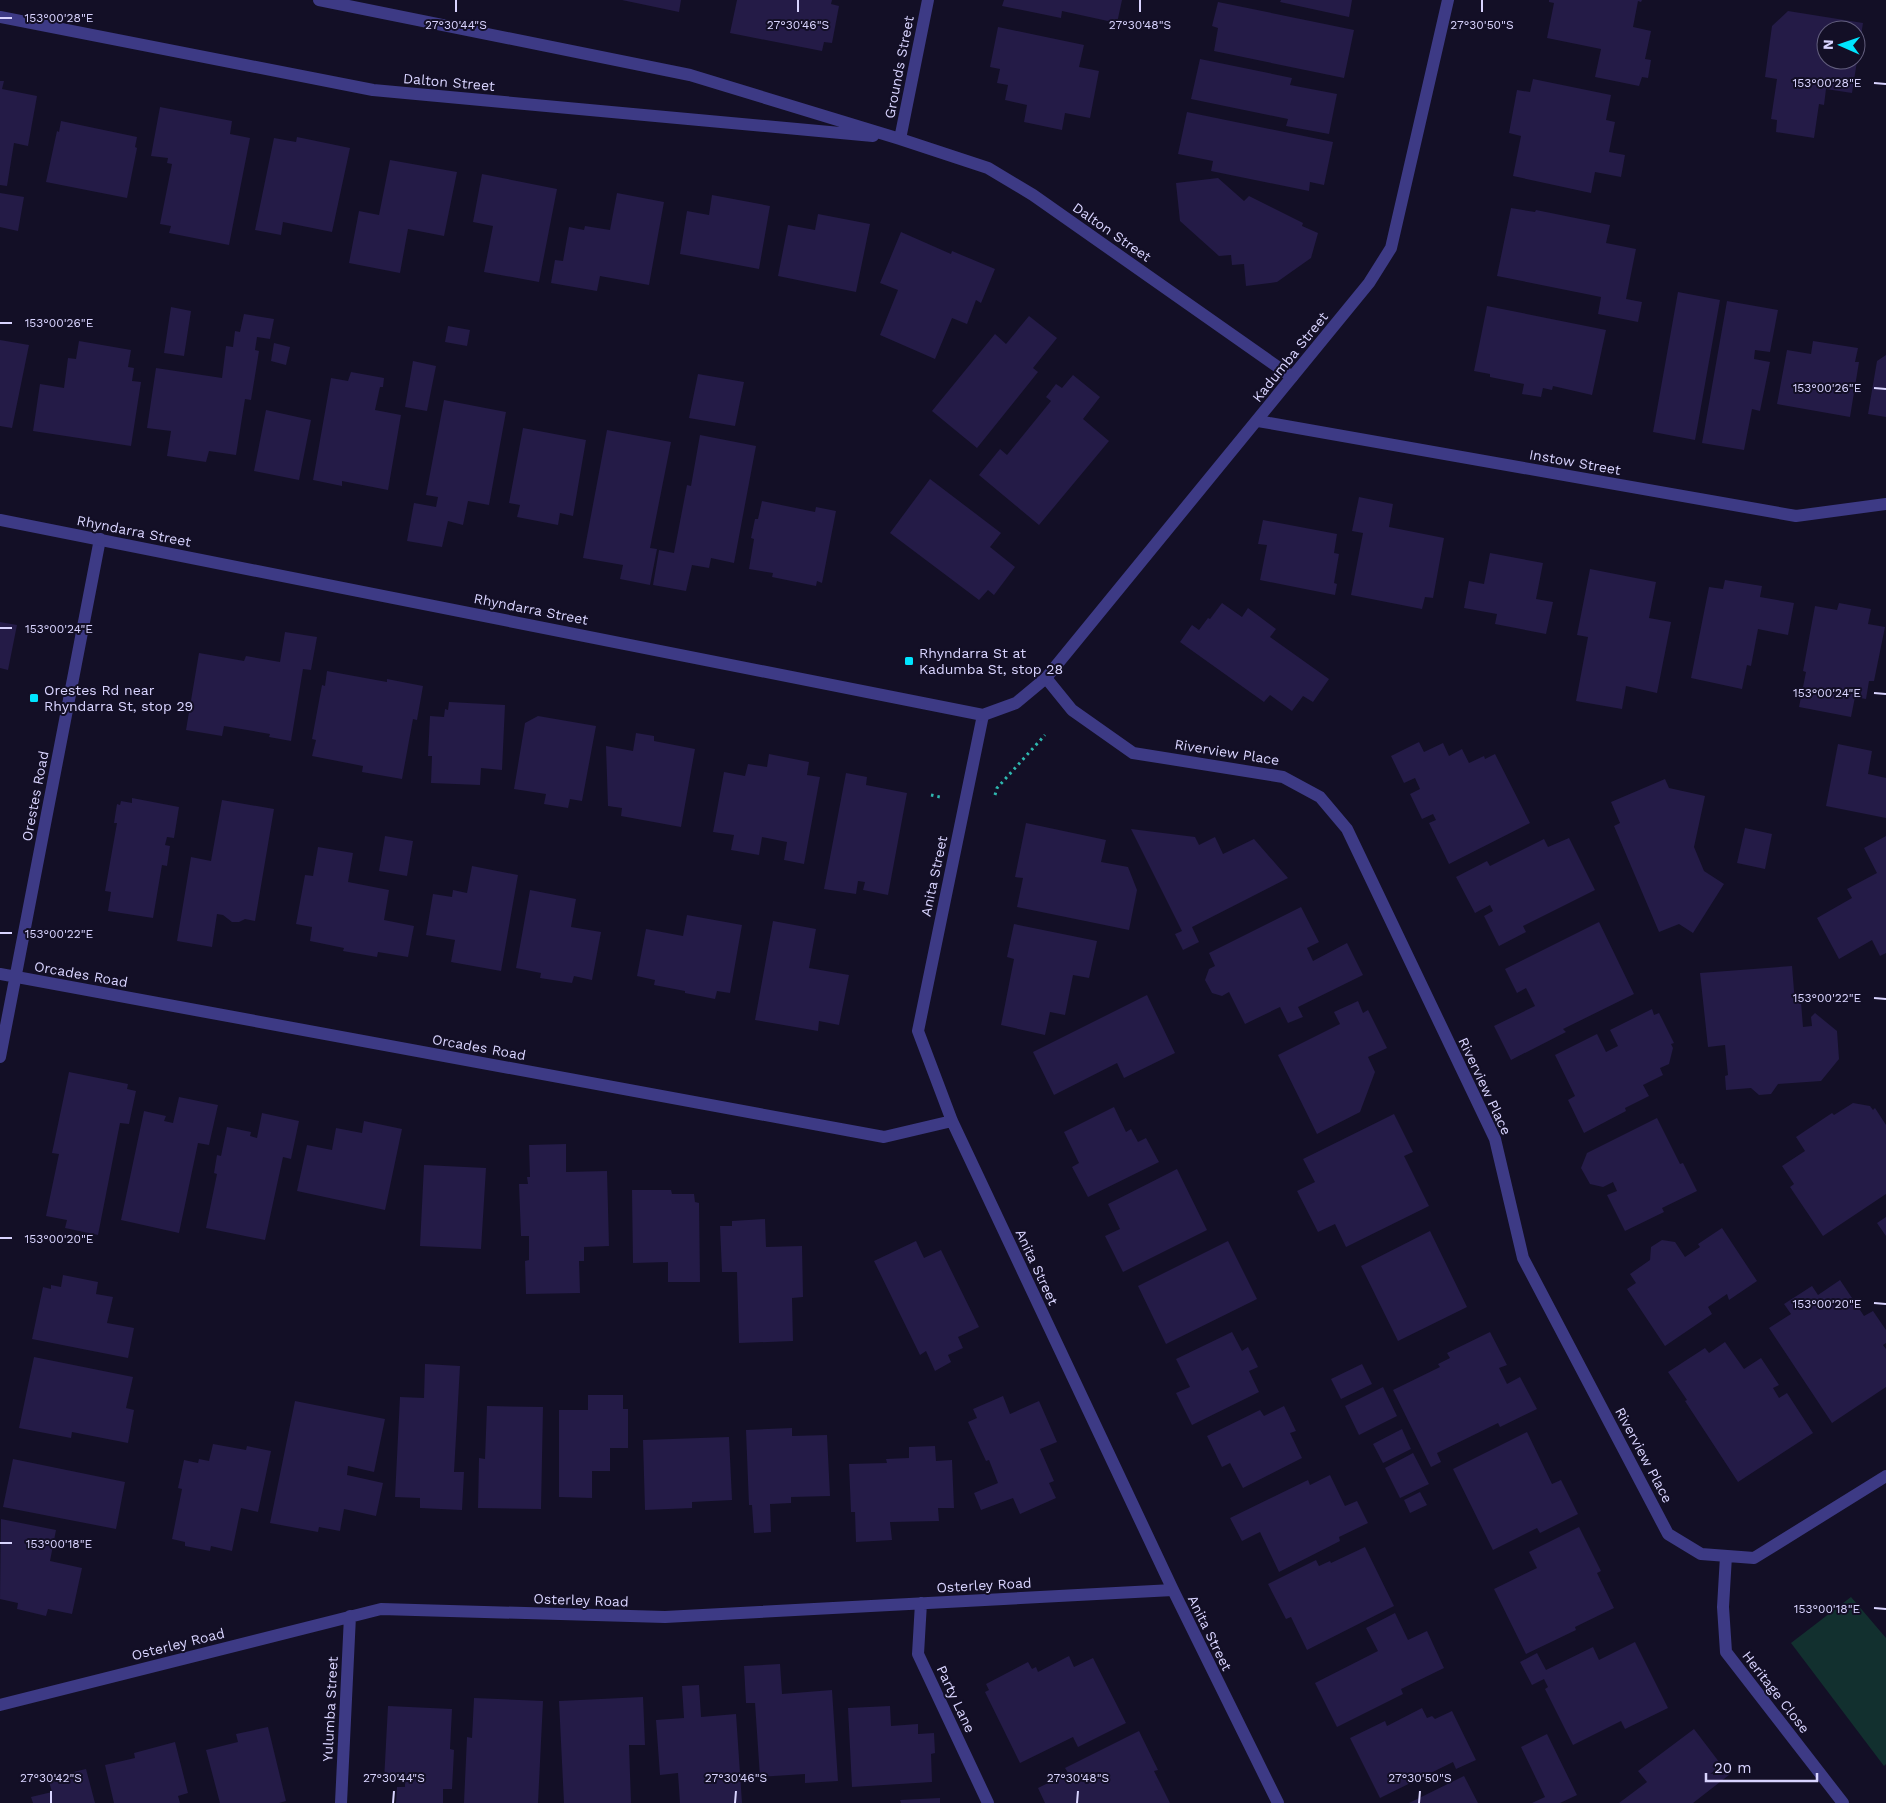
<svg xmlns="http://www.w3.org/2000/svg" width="1886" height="1803" font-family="'Work Sans',sans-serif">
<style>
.pitch{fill:#12302f}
.building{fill:#241b47;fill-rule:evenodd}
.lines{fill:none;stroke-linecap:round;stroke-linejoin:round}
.path{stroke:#2fb8b0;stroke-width:3;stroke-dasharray:2.5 4;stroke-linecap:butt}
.minor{stroke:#3d3a85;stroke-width:12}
.tertiary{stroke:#3d3a85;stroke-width:12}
.ticks{fill:none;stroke:#d9d4ff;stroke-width:2}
.poi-dot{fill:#00e5ff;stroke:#130f26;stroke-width:2}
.labels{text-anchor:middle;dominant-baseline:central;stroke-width:4;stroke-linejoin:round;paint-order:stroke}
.street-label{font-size:14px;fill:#d9d4ff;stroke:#130f26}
.poi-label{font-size:14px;fill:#d9d4ff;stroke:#130f26;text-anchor:start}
.ticks-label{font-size:12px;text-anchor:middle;fill:#d9d4ff;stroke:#130f26;stroke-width:4;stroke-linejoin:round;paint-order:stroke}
</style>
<rect width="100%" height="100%" fill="#130f26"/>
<path class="pitch" d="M1851 1597 1886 1638V1764L1884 1766 1791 1643Z"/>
<path class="building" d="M622 0H681L679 12Z
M737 0H832L831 4 839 6 832 43 824 42 822 51 730 33Z
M1004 0H1122L1117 23 1062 11 1061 18 1002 6Z
M1281 0H1352L1349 17 1280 2Z
M1549 0H1642L1641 2 1638 1 1633 27 1651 31 1645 59 1651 60 1648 78 1642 77 1639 86 1595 77 1601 49 1547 38 1554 3 1549 2Z
M1218 2 1354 30 1344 78 1214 51 1218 28 1212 26Z
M1788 11 1863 23 1852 93 1826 89 1824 105 1819 104 1814 138 1776 132 1777 120 1771 119 1777 79 1765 77 1772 26ZM1826 30H1856V60H1826Z
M998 27 1084 45 1079 67 1099 71 1090 118 1065 113 1062 130 1024 122 1027 105 1005 100 1008 85 997 83 1000 69 990 67Z
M1200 59 1292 78 1290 85 1337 94 1329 134 1286 126 1288 119 1191 99Z
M1533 79 1611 95 1606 120 1615 122 1609 152 1625 155 1621 177 1595 172 1591 193 1513 176 1521 136 1509 133 1517 90 1530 92Z
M0 81H4L2 89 37 96 28 146 14 143 7 186 0 185Z
M160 107 232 121 230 134 250 138 229 245 169 233 171 226 160 224 172 164 167 163 168 158 151 156Z
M1187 112 1333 142 1324 185 1310 182 1309 191 1211 171 1213 161 1178 154Z
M61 121 137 137 135 147 137 148 127 198 46 182 57 131 59 132Z
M297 137 350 148 332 232 283 222 281 235 255 230 274 138 296 142Z
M390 160 457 172 444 236 408 229 400 273 349 263 359 211 379 215Z
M482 174 557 189 539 282 484 272 493 226 473 222Z
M1218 178 1244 201 1249 196 1303 223 1302 226 1318 233 1311 258 1277 282 1246 286 1244 264 1232 265 1231 255 1219 256 1180 221 1176 183Z
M0 193 24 197 18 231 0 227Z
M617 193 664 202 649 285 600 276 597 291 551 283 555 260 563 261 569 227 584 230 585 226 610 230Z
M712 195 770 206 759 269 680 254 687 211 709 215Z
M1511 208 1535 212 1536 210 1610 225 1606 243 1636 249 1626 299 1642 302 1638 322 1598 314 1601 297 1497 276Z
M818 214 870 224 856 292 778 276 788 225 815 230Z
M901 232 951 254 952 251 995 269 981 303 976 300 967 324 952 318 935 359 880 335 898 290 880 283Z
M1678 292 1720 300 1695 440 1653 432Z
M1727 301 1778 310 1770 352 1755 350 1754 359 1770 362 1760 411 1752 409 1744 450 1702 443Z
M1487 306 1606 330 1592 395 1553 386 1552 390 1543 388 1541 397 1522 394 1524 384 1490 377V374L1474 371Z
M171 307 191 311 184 356 164 353Z
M244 314 274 319 270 339 257 337 255 350 259 351 251 400 245 399 236 455 209 451 206 462 167 456 171 431 147 428 156 368 222 378 226 346 233 347 235 331 240 332Z
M1029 316 1057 338 1033 368 1038 372 977 448 932 411 995 334 1006 344Z
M448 326 470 330 467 346 445 342Z
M0 340 29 345 12 428 0 426Z
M79 341 131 350 128 367 134 368 132 381 141 382 131 446 33 431 40 384 64 388 68 358 76 359Z
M1813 341 1858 348 1855 362H1859L1850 417 1777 404 1787 350 1811 354Z
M274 343 290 347 286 365 271 361Z
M1886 355V417L1868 414 1877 361Z
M413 361 436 366 427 411 405 407Z
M351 372 384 378 383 387H380L375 410 401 415 388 490 342 481V486L313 480 331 378 348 381Z
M698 374 744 382 735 426 689 418Z
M1073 375 1100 397 1083 419 1109 441 1039 525 979 475 1000 449 1007 455 1051 401 1046 397 1056 384 1062 388Z
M444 400 506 412 489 505 468 501 463 525 448 521 442 547 407 541 414 503 436 507 438 497 426 495Z
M266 410 311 420 299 480 254 471Z
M523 428 586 440 573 516 560 513 558 525 517 517 520 505 509 503Z
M607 430 671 442 650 548 657 549 650 585 620 579 623 565 583 558Z
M700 435 756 446 734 563 711 558 709 568 692 565 686 591 653 585 659 550 674 553 687 485 691 486Z
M930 479 1001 533 990 547 1015 567 994 595 988 590 979 600 890 533Z
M1359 497 1393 504 1389 527 1444 538 1433 598 1425 597 1422 609 1351 595 1363 533 1352 531Z
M762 501 815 512 816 507 836 511 822 583 817 581 816 586 772 577 773 573 749 569 754 539 751 538 755 519H758Z
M1263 520 1337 534 1334 553 1339 554 1334 583 1337 584 1335 595 1260 580 1267 545 1258 544Z
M1490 553 1543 563 1536 599 1553 602 1546 634 1495 624 1497 614 1464 608 1469 581 1484 584Z
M1590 569 1656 582 1649 618 1671 622 1657 693 1626 686 1622 709 1576 701 1588 637 1577 635Z
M1725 580 1762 586 1760 597 1794 603 1788 635 1758 629 1751 666 1747 665 1742 689 1691 678 1709 587 1723 589Z
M1222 603 1242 617 1248 608 1276 629 1270 637 1329 679 1313 702 1303 696 1292 711 1270 695 1264 702 1180 642 1192 625 1199 630 1208 618 1210 619Z
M1839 603 1871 609 1868 624 1885 627 1874 681H1869L1866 699 1855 697 1851 717 1799 707 1806 672 1803 671 1815 606 1837 610Z
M0 622 17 625 8 670 0 668Z
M285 632 317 637 311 670 303 669 291 741 269 737 270 734 224 726 222 736 186 730 199 653 244 661 246 656 280 662Z
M327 671 387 682V679L423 686 417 720 413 719 402 779 362 772 363 766 312 756 316 740 312 739 322 685 325 686Z
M449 702 505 705 502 770 481 768 480 785 431 783 432 756H428L430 716 444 717 445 709 448 710Z
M538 716 596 726 582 801 570 799 568 808 544 804 546 794 514 789 525 723Z
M636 733 654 736V741L695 749 681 827 621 816 622 808 608 806 606 746 633 751Z
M1419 742 1424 752 1443 743 1449 756 1462 749 1469 763 1484 756 1485 759 1495 754 1530 823 1449 864 1429 823 1436 820 1433 814 1422 819 1410 794 1420 789 1415 778 1404 783 1391 756Z
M1838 744 1872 751 1868 774 1886 778V818L1826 806Z
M769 754 809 762 807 775 820 777 804 864 784 860 787 842 762 837 759 855 731 850 734 835 713 832 724 772 745 776 748 764 767 767Z
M846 773 867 777 866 785 907 793 888 895 863 890 865 882 858 881 856 894 824 889Z
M1665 779 1669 788 1705 796 1694 847 1704 871 1724 884 1693 933 1679 924 1659 932 1614 826 1620 823 1611 802Z
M132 798 179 807 174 838 167 837 165 845 170 846 167 866 162 865 153 918 108 911 111 892 105 891 117 823H114L117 804 120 805 121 801 132 803Z
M222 800 274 809 255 921 245 919 239 922H232L223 915 217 914 212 947 177 941 191 857 211 861Z
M1026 823 1106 840 1101 862 1128 867 1137 890 1129 930 1017 907 1023 878 1015 877Z
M1745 828 1772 834 1765 869 1737 863Z
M1131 829 1195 837 1199 845 1215 837 1223 854 1254 839 1288 878 1192 927 1199 942 1183 950 1175 934 1182 931Z
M385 836 413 841 407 876 379 871Z
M1886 836V953L1880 956 1872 940 1839 959 1817 918 1852 898 1847 889 1877 873 1864 848Z
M1569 838 1595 890 1523 926 1526 932 1499 946 1484 916 1493 911 1490 905 1475 913 1456 877 1487 861 1490 866 1544 839 1548 847Z
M318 847 353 853 348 882 389 890 384 920 414 926 408 957 378 952 377 957 343 951 344 948 310 941 312 927 296 924 305 875 313 876Z
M472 866 518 875 501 971 451 962 455 940 426 935 433 894 452 897 453 890 467 893Z
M530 890 576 899 571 927 601 932 592 980 574 976 572 983 540 978 541 973 516 968Z
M1301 907 1319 942 1307 948 1313 961 1347 943 1363 975 1298 1007 1303 1017 1288 1023 1280 1007 1245 1024 1229 992 1222 996 1212 993 1205 980 1209 969 1215 966 1209 953Z
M687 915 742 925 730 993 717 991 715 999 685 993V991L654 985 655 980 637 976 646 929 683 936Z
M773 921 816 929 809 968 849 975 839 1025 819 1021 818 1031 755 1020Z
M1599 922 1634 994 1563 1029 1566 1032 1511 1060 1494 1026 1535 1006 1526 988 1517 993 1505 969Z
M1014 924 1097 941 1089 978 1073 975 1065 1015 1050 1012 1045 1035 1001 1025 1014 959 1007 957Z
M1792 966 1795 1003 1801 1002 1803 1027 1812 1026 1811 1017 1815 1013 1837 1031 1839 1059 1821 1081 1778 1084 1771 1094 1759 1095 1751 1088 1726 1090 1725 1076 1728 1075 1725 1045 1708 1047 1700 973Z
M1147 995 1175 1053 1124 1078 1117 1063 1054 1095 1033 1052Z
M1358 1001 1363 1013 1368 1010 1387 1048 1368 1057 1375 1072 1360 1112 1317 1134 1278 1055 1340 1024 1334 1012Z
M1652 1009 1654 1015 1659 1013 1674 1043 1671 1044 1673 1048 1669 1064 1660 1068 1663 1075 1643 1085 1649 1096 1625 1108 1626 1111 1584 1133 1568 1100 1575 1096 1555 1055 1597 1034 1606 1052 1618 1046 1610 1030Z
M69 1072 128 1084 127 1089 136 1091 129 1124 120 1123 98 1235 65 1228 67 1220 46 1216 59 1154 52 1153Z
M179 1097 218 1105 209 1145 198 1143 179 1233 121 1220 144 1111 166 1116 164 1121 173 1123Z
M1853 1103 1870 1106 1873 1110 1875 1108 1886 1125V1194L1823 1236 1790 1187 1794 1184 1782 1166 1805 1151 1796 1137 1832 1113 1834 1115Z
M1114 1107 1126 1132 1131 1129 1138 1142 1146 1138 1159 1162 1088 1197 1072 1167 1079 1163 1064 1132Z
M262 1113 299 1121 291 1159 283 1157 265 1240 206 1228 217 1174 214 1173 217 1155 221 1156 227 1127 251 1132 250 1136 257 1138Z
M1394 1114 1413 1152 1404 1156 1429 1206 1346 1247 1335 1224 1318 1232 1297 1191 1315 1182 1303 1159Z
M1657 1118 1680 1164 1683 1163 1697 1191 1662 1208 1664 1212 1625 1231 1607 1195 1617 1191 1613 1182 1603 1187 1590 1184 1581 1168 1587 1153Z
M364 1121 402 1129 385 1210 297 1191 307 1145 332 1150 336 1128 362 1133Z
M566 1144V1172L607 1171 609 1246 584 1247V1261H579L580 1293 526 1294 525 1261 529 1260V1236H521L519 1184H528L527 1177H530L529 1145Z
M424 1165 486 1168 481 1249 420 1246Z
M1177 1169 1207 1230 1123 1272 1105 1236 1120 1229 1108 1204Z
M632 1190H671L672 1194H694L695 1202 699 1203 700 1282H668V1262L633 1263Z
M1886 1217V1236L1877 1223Z
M765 1219 766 1247 802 1246 803 1297 792 1298 793 1341 739 1343 737 1272H722L720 1226H732V1221Z
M1722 1228 1757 1281 1729 1300 1727 1294 1708 1307 1712 1314 1665 1346 1627 1289 1636 1283 1630 1274 1650 1260 1651 1247 1662 1240 1675 1242 1685 1257 1700 1247 1698 1244Z
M1430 1231 1467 1307 1398 1341 1361 1266Z
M916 1241 924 1258 941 1250 979 1327 958 1337 963 1348 948 1355 951 1362 935 1371 926 1351 920 1355 874 1261Z
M1228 1241 1257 1299 1166 1344 1138 1286Z
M63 1275 98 1282 96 1294 113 1297 107 1323 134 1328 128 1358 32 1339 43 1287 51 1289V1285L61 1287Z
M1840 1280 1864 1316 1873 1311 1886 1330V1343L1883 1345 1886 1349V1387L1832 1423 1769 1328 1791 1314 1784 1304 1812 1286 1818 1295Z
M1232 1332 1242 1351 1248 1347 1258 1367 1249 1371 1259 1392 1192 1425 1176 1393 1190 1387 1176 1359Z
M1490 1332 1507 1365 1499 1368 1507 1384 1520 1377 1537 1409 1500 1427 1498 1423 1437 1453 1441 1462 1431 1467 1393 1390 1440 1367 1438 1364 1450 1358 1447 1353Z
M1725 1342 1744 1369 1761 1358 1779 1385 1773 1388 1779 1398 1787 1393 1813 1433 1738 1482 1685 1401 1687 1400 1668 1372 1705 1348 1709 1353Z
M34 1357 133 1377 126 1408 134 1410 128 1443 72 1432 71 1438 19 1428Z
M425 1364 460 1366 454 1472H464L462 1510 420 1508V1498L395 1497 400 1397 424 1398Z
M1362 1364 1372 1384 1341 1399 1331 1379Z
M1383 1387 1397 1416 1359 1435 1345 1406Z
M588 1395H623V1409H628V1448H610V1471H592V1498L559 1497V1410H588Z
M1003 1396 1010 1414 1039 1401 1057 1442 1040 1449 1054 1481 1049 1483 1056 1498 1020 1514 1013 1498 981 1510 974 1493 998 1483 989 1460 986 1461 968 1422 977 1418 973 1409Z
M295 1401 385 1419 374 1472 348 1466 347 1475 383 1483 376 1516 344 1509 340 1531 319 1527 318 1532 270 1523Z
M487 1406 543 1407 541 1509 478 1508 479 1458 485 1459Z
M1284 1406 1296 1431 1290 1433 1302 1458 1243 1488 1230 1463 1222 1467 1207 1436 1260 1410 1264 1416Z
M792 1428V1436L827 1435 830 1496 791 1497V1503L770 1504 771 1532 754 1533 752 1505H749L746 1430Z
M1402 1429 1411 1449 1383 1463 1373 1444Z
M1527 1432 1552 1484 1561 1480 1578 1514 1540 1533 1537 1528 1493 1550 1453 1469Z
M729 1437 732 1500 692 1502V1508L645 1510 643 1440Z
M213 1444 246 1450 247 1446 271 1451 258 1512 241 1508 232 1551 211 1546 210 1551 185 1546V1542L172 1539 182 1489 178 1488 184 1460 198 1463 199 1459 209 1461Z
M935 1446 936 1461 952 1460 954 1508H938L939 1521 890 1522 892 1540 856 1542 855 1512H851L849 1464 887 1463 886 1459 909 1458V1447Z
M1413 1453 1429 1484 1400 1498 1385 1468Z
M13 1459 125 1482 116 1529 3 1507Z
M1330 1475 1345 1506 1357 1501 1368 1523 1339 1537 1340 1541 1279 1572 1260 1532 1242 1541 1230 1518 1308 1480 1310 1485Z
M1420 1492 1427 1505 1410 1513 1404 1500Z
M1 1519 56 1530 50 1561 82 1568 72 1614 48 1609 46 1616 17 1609 18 1603 0 1599Z
M1579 1527 1601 1571 1597 1573 1614 1608 1575 1627 1576 1630 1526 1654 1494 1589 1537 1568 1529 1552Z
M1365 1547 1394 1606 1307 1650 1291 1617 1286 1619 1268 1584 1316 1560 1319 1566 1330 1561 1331 1563Z
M1395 1613 1408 1640 1427 1631 1444 1668 1401 1689 1403 1694 1337 1727 1315 1683 1378 1651 1366 1628Z
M1635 1642 1668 1708 1625 1729 1621 1721 1573 1745 1545 1689 1548 1687 1544 1679 1532 1685 1520 1662 1537 1653 1546 1670 1593 1647 1599 1660Z
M1069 1656 1074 1667 1093 1658 1126 1723 1078 1747 1073 1737 1020 1763 985 1692 989 1690 986 1684 1028 1662 1032 1669 1036 1667 1038 1672Z
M780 1664 782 1694 832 1690 838 1781 805 1783V1774L760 1777 755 1703H746L744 1666Z
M699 1685 701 1717 736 1714 742 1803H680L678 1773 660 1775 656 1720 684 1718 682 1686Z
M643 1697 645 1745H629L631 1803H564L559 1701Z
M474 1698 543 1701 538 1803H464L467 1737 472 1738Z
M388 1706 452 1709 450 1749 454 1750 452 1789H443V1803H396L397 1787H405V1781H384Z
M890 1706 891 1726 918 1724V1734L934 1733 935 1753 931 1754 932 1782 852 1787 848 1708Z
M1422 1708 1427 1718 1432 1716 1435 1719 1452 1711 1476 1760 1456 1769 1453 1762 1380 1798 1350 1738 1385 1721 1387 1726Z
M268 1727 286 1801 279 1803H220L206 1750 238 1742 236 1734Z
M1694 1729 1729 1775 1693 1803H1619L1647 1782 1638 1771Z
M1139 1731 1158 1770 1154 1771 1170 1803H1045L1038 1788 1068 1773 1065 1768Z
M1547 1734 1577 1795 1560 1803H1532L1545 1797 1521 1747Z
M175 1742 188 1793 178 1796 180 1803H114L105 1765 135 1758 134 1753Z
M86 1769 95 1803H33L31 1797 52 1792 48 1778Z
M1464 1776 1478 1803H1409Z
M940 1798V1803H901L900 1800Z"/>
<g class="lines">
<path class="path" d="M931 795 940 797
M995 795 997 788 1045 735"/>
<path class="minor" d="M319 0 690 75 900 139 988 168 1033 195 1292 377
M0 17 373 90 873 136
M900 139 928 0
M1258 421 1796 516 1886 504
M1046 678 1072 710 1133 753 1283 777 1320 797 1347 829 1495 1139 1523 1258 1668 1534 1701 1554 1754 1558 1886 1476
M983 715 918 1031 952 1121 1173 1590 1278 1803
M0 974 884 1137 952 1121
M0 1057 100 539
M1726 1556 1723 1607 1726 1652 1843 1803
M921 1603 918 1654 988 1803
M0 1705 381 1609 665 1617 1173 1590
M341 1803 350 1616"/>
<path class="tertiary" d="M0 520 983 715 1016 703 1046 678 1369 283 1391 248 1448 0"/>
</g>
<path class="ticks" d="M456 12V0M798 12V0M1140 12V0M1482 12V0M0 18H12M1874 83 1886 84M0 323H12M1874 388 1886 389M0 628H12M1874 693 1886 694M0 933H12M1874 998 1886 999M0 1238H12M1874 1303 1886 1304M0 1543H12M1874 1608 1886 1609M51 1803V1791M393 1803 394 1791M735 1803 736 1791M1077 1803 1078 1791M1419 1803 1420 1791"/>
<g class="poi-dot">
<rect x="904" y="656" width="10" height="10" rx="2.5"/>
<rect x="29" y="693" width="10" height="10" rx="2.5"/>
</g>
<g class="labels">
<g class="street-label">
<text transform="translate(899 67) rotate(-79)">Grounds Street</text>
<text transform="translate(449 82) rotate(5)">Dalton Street</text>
<text transform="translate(1112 232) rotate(35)">Dalton Street</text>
<text transform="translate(1290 357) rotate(-51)">Kadumba Street</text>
<text transform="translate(1575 462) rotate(10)">Instow Street</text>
<text transform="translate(134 531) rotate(11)">Rhyndarra Street</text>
<text transform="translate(531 609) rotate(11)">Rhyndarra Street</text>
<text transform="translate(1227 752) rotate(9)">Riverview Place</text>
<text transform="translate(35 796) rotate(-79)">Orestes Road</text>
<text transform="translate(934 876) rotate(-78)">Anita Street</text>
<text transform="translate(81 974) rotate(10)">Orcades Road</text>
<text transform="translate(479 1047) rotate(10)">Orcades Road</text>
<text transform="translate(1485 1086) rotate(65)">Riverview Place</text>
<text transform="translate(1037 1267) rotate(65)">Anita Street</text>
<text transform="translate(1644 1455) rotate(62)">Riverview Place</text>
<text transform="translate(984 1585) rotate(-3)">Osterley Road</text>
<text transform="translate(581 1600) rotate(2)">Osterley Road</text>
<text transform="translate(1210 1633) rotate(64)">Anita Street</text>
<text transform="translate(178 1644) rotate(-14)">Osterley Road</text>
<text transform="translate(1776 1692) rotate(52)">Heritage Close</text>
<text transform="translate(956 1699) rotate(65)">Party Lane</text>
<text transform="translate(330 1709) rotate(-87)">Yulumba Street</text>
</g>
<g class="poi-label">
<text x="919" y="653">Rhyndarra St at<tspan x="919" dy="16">Kadumba St, stop 28</tspan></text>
<text x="44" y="690">Orestes Rd near<tspan x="44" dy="16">Rhyndarra St, stop 29</tspan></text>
</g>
</g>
<g class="ticks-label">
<text x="59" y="22">153°00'28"E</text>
<text x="456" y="29">27°30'44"S</text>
<text x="798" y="29">27°30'46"S</text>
<text x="1140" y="29">27°30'48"S</text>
<text x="1482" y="29">27°30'50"S</text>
<text x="1827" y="87">153°00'28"E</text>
<text x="59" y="327">153°00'26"E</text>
<text x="1827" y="392">153°00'26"E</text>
<text x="59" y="633">153°00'24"E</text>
<text x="1827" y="697">153°00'24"E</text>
<text x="59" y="938">153°00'22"E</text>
<text x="1827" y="1002">153°00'22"E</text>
<text x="59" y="1243">153°00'20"E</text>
<text x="1827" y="1308">153°00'20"E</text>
<text x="59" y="1548">153°00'18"E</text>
<text x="1827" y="1613">153°00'18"E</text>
<text x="51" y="1782">27°30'42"S</text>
<text x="394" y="1782">27°30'44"S</text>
<text x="736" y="1782">27°30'46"S</text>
<text x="1078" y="1782">27°30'48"S</text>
<text x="1420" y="1782">27°30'50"S</text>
</g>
<g transform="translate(1841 45) rotate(272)"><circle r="24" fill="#130f26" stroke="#625e7d"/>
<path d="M0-4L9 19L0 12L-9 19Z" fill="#00e5ff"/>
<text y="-8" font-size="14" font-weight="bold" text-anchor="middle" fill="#d9d4ff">N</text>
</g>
<path d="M1706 1773v8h111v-8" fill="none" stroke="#d9d4ff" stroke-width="2.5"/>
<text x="1714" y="1773" font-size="15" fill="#d9d4ff" stroke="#130f26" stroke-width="4" paint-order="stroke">20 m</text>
</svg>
